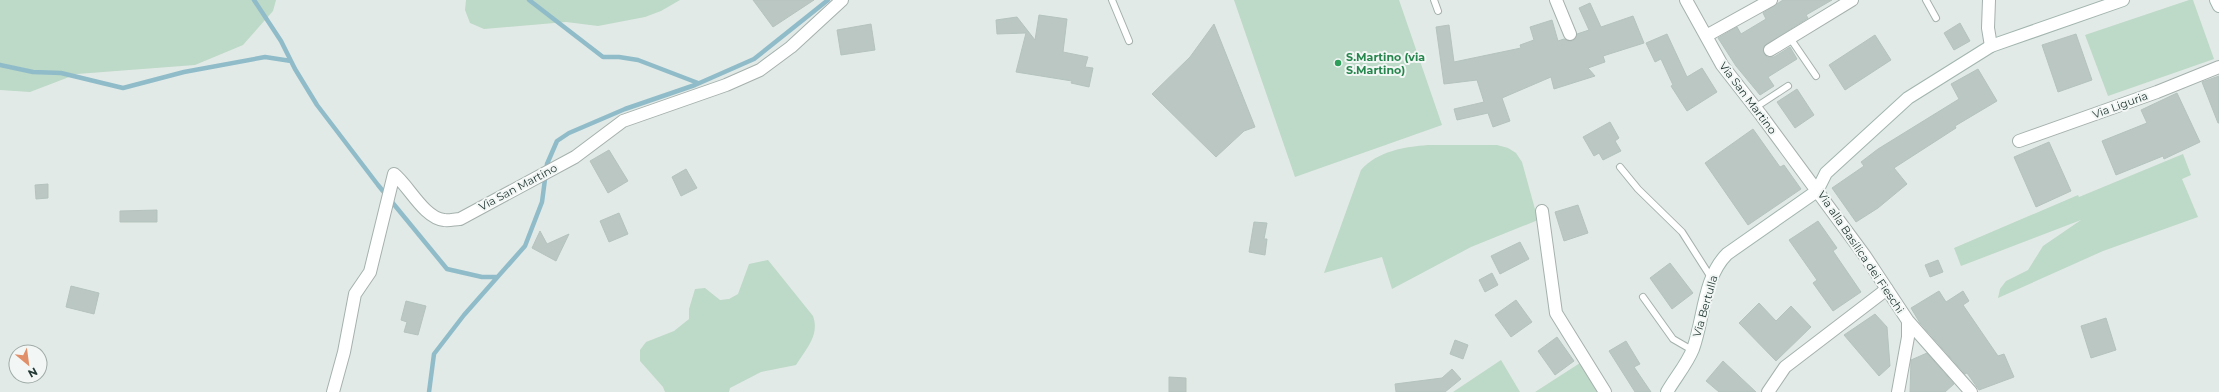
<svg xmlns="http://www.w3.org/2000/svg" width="2219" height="392" font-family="Montserrat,sans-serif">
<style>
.green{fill:#bdd9c7}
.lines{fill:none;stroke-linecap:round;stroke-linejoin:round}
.stream{stroke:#90bcc9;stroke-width:4.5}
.building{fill:#bac7c3;stroke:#b5c3be}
.lane-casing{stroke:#a5b1ae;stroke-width:8}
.street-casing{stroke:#a5b1ae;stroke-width:14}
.secondary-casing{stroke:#a2b5af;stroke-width:14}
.lane{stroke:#fff;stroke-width:6}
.street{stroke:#fff;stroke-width:12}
.secondary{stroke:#fff;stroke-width:12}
.leisure-dot{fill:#2e9e5b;stroke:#f2f7f5;stroke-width:1.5}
.labels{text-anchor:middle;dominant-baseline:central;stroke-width:4;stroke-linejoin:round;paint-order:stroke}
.leisure-label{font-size:11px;font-weight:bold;fill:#27864d;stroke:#f2f7f5;text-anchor:start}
.street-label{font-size:11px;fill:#243935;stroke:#f2f7f5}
</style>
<rect width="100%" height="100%" fill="#e2eae7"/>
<path class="green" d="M0 0H276L273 11 243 45 195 65 77 74 30 92 0 90Z
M466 0H680L661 11 645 17 598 26 566 22 484 29 470 23 465 10Z
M1234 0H1399L1442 125 1295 177Z
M2189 0H2193L2214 59 2108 96 2085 35Z
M1428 145H1497L1508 148 1516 153 1522 162 1538 220 1471 247 1392 289 1382 257 1324 273 1361 170C1378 151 1404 147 1428 145Z
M2183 154 2191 175 2182 179 2198 217 2103 251 1998 298 2000 289 2006 281 2028 270 2043 246 2081 220 1961 266 1954 248 2078 195 2079 197Z
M768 260 813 316C820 335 806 349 796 365L761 372 730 388 729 392H665L663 387 640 361V350L646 342 674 331 689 319V309L695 289 705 288 720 300 729 299 738 294 749 264Z
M1501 360 1520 392H1453Z
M1580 363 1598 392H1535Z"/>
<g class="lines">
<path class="stream" d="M254 0 281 41 295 69 317 105 378 185 447 269 482 277H497
M529 0 603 57H619L638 60 698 83
M0 65 33 72 61 73 123 88 184 72 265 57 291 61
M429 392 434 354 464 315 525 246 542 202 547 164 557 141 569 133 625 109 695 85 754 59 828 0"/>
</g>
<path class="building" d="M753 0H814L773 27Z
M1783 0H1832L1806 15 1808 18 1764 46 1763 51 1767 57H1774L1790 47 1797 59 1768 77 1774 86 1760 95 1736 66 1718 38 1737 27 1741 34 1766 19 1763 13Z
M1590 3 1601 27 1633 16 1644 43 1603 56 1605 62 1588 68 1595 76 1554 89 1551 77 1502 98 1510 121 1493 127 1488 113 1457 120 1454 109 1484 102 1477 80 1444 84 1436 27 1449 25 1454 62 1521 48 1520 45 1534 40 1530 27 1552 20 1558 41 1564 39 1569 41H1573L1577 34 1589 30 1579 8Z
M1039 15 1067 19 1063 52 1088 57 1085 67 1093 68 1089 87 1071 83 1072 81 1016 72 1026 33 997 34 996 20 1017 17 1035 40Z
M1960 23 1970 41 1954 50 1944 33Z
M871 24 875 50 841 55 837 30Z
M1214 24 1255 127 1244 131 1216 157 1152 94 1190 57Z
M1667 34 1687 77 1702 68 1717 92 1687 111 1671 86 1673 85 1661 59 1655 62 1646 43Z
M2076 34 2092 80 2058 92 2042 45Z
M1875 35 1891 60 1845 90 1829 65Z
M1978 69 1997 101 1955 126 1956 128 1894 168 1907 184 1878 208 1856 222 1832 188 1864 166 1861 162 1878 149 1959 99 1951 84Z
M2219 76V123H2218L2202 82Z
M1797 89 1814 115 1795 128 1777 102Z
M2177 93 2200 142 2164 159 2163 156 2116 175 2102 141 2147 123 2141 110Z
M1610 122 1619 138 1615 141 1621 151 1603 160 1599 153 1594 156 1583 137Z
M1753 129 1780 167 1784 165 1801 189 1748 225 1705 163Z
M2049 142 2071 191 2036 207 2014 157Z
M609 150 628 181 608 193 590 161Z
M686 169 697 188 681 196 672 177Z
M48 184V198L36 199 35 185Z
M1578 205 1588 233 1564 241 1555 212Z
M157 210V222H120V211Z
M619 213 628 234 609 242 600 221Z
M1818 221 1837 248 1833 251 1861 292 1833 311 1813 283 1817 280 1789 240Z
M1254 222 1267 223 1264 239H1267L1265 255 1249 252Z
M540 231 547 244 569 234 556 261 532 248Z
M1520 242 1529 259 1500 274 1491 256Z
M1938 260 1943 272 1930 277 1925 265Z
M1670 263 1693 293 1672 309 1650 278Z
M1492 273 1498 285 1485 292 1479 280Z
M71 286 99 293 94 314 66 307Z
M1939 291 1946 302 1963 291 1969 301 1963 305 1998 356 2004 354 2014 377 1979 390 1967 373 1965 374 1920 323 1911 308Z
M1516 300 1532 322 1511 337 1495 315Z
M406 301 426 306 418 335 404 332 407 322 401 320Z
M1759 303 1776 321 1791 306 1811 327 1776 361 1739 323Z
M1875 314 1887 327 1890 366 1879 376 1844 335Z
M2106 318 2116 350 2091 358 2081 326Z
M1557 337 1574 361 1555 375 1538 351Z
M1455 340 1468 345 1463 359 1450 354Z
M1626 341 1640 364 1634 367 1651 392H1635L1609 351Z
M1927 353 1954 384 1945 392H1910L1911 360Z
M1723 361 1756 392H1719L1706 381Z
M1452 369 1461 379 1445 392H1396L1395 384 1442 378Z
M1169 377 1186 378V392H1169Z"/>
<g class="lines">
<g class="lane-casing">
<path id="lane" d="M1112 0 1129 41
M1434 0 1438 11
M1926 0 1936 18
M1790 38 1816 76
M1756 107 1788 86
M1620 167 1638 189 1682 232 1712 279
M1643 297 1673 339 1692 350"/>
</g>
<g class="street-casing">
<path id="street" d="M1556 0 1570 34
M1686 0 1722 65 1761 115 1865 256 1908 321V337L1898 392
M1989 0 1988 28 1991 46
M1706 36 1771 0
M1770 50 1852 0
M2019 141 2157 92 2219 67
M1542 211 1556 313 1605 392
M1908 321 1971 392
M333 392 344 352 355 294 370 272 394 174C409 186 424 218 444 220 449 221 455 219 460 219L575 157 623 121 726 85 760 70 791 47 842 0
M1768 392 1785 367 1887 289"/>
</g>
<g class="secondary-casing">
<path id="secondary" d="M2216 0 2219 6
M1667 392C1675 378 1687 364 1693 349 1704 319 1703 278 1727 254L1817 191 1826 173 1908 98 1991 46 2123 0"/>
</g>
<use href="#lane" class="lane"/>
<use href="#street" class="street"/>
<use href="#secondary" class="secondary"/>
</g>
<circle class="leisure-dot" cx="1338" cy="63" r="4"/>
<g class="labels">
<g class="leisure-label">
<text x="1346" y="57">S.Martino (via<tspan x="1346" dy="13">S.Martino)</tspan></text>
</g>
<g class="street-label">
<text transform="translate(1748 98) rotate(53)">Via San Martino</text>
<text transform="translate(2120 105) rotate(-20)">Via Liguria</text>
<text transform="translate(518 187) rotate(-28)">Via San Martino</text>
<text transform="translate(1861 252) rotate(56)">Via alla Basilica dei Fieschi</text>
<text transform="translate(1705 306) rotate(-74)">Via Bertulla</text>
</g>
</g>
<g transform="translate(28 364) rotate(151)"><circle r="19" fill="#f2f7f5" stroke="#a0aba8"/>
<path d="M0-3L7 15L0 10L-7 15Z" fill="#e18f69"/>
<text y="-6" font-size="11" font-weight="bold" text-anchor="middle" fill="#243935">N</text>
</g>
</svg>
